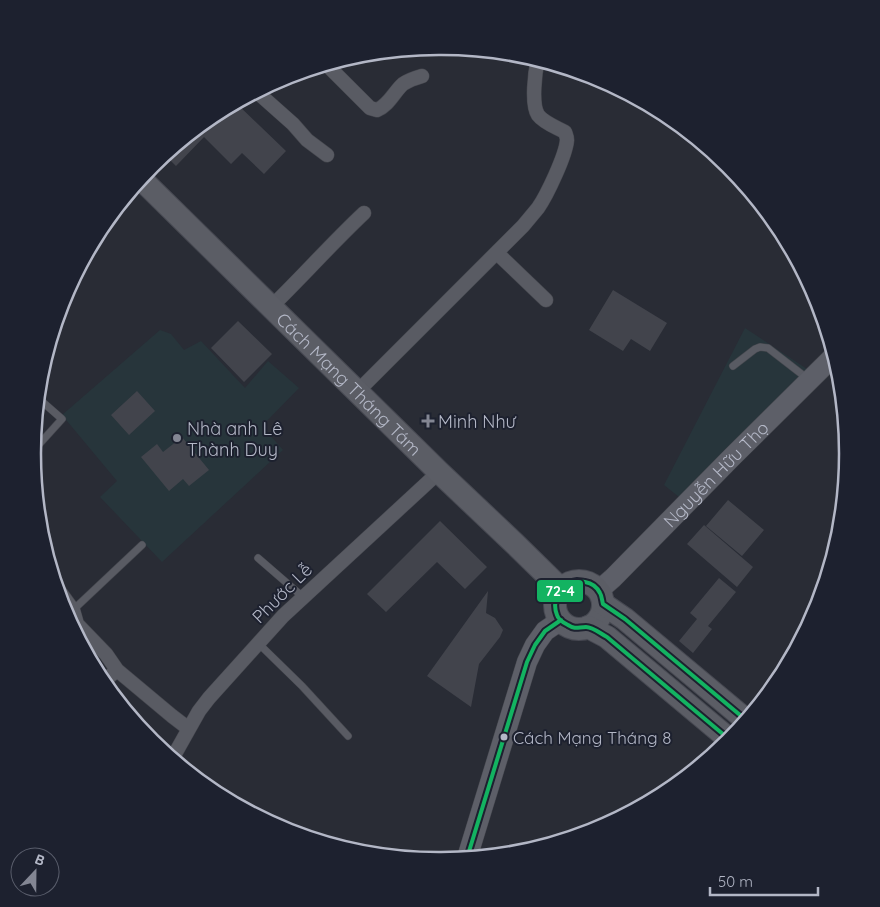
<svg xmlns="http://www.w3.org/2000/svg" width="880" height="907" font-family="Quicksand,sans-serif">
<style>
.green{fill:#27353b}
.building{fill:#42444c}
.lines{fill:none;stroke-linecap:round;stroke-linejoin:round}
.lane-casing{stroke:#45474e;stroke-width:8}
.street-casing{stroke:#45474e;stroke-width:15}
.secondary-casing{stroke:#45474e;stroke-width:21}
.primary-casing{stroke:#474952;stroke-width:24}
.lane{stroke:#595b63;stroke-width:7}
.street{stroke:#595b63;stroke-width:14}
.secondary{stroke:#5d5f68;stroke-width:20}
.primary{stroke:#5b5d65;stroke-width:22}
.bus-1-casing{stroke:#1d212f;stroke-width:8}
.bus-1{stroke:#13b361;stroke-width:4}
.poi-dot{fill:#838693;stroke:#1d212f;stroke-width:2}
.bus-dot{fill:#b3b7c6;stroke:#1d212f;stroke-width:2}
.labels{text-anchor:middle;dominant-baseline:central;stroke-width:4;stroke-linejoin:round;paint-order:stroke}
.bus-label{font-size:17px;fill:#b3b7c6;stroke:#1d212f;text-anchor:start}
.street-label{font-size:18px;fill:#b3b7c6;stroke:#1d212f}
.poi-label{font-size:18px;fill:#b3b7c6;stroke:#1d212f;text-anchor:start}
.rim{fill:none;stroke:#b3b7c6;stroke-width:2.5}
.line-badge{stroke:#1d212f;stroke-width:2}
.badge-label{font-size:14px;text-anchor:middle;font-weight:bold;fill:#fff}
</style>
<rect width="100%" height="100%" fill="#292c35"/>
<path class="green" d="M745 328 807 369 679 497 664 485Z
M160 330 171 334 184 350 201 341 245 388 268 361 299 388 262 426 283 450 162 562 100 497 117 481 62 415Z"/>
<path class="building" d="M236 103 286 151 264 174 242 153 231 164 204 137 176 166 165 155 214 115Z
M613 290 667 323 650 351 631 339 623 351 589 330Z
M238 321 272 354 244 382 211 348Z
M137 391 155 411 129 435 111 415Z
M182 437 209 470 189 486 183 479 169 491 141 457 157 444 163 452Z
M728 500 764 530 742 556 706 526Z
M440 521 487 567 465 589 437 562 386 612 367 594Z
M704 525 753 567 737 587 687 544Z
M719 578 736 592 708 626 712 629 693 653 679 641 697 619 690 613Z
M488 591 486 613 495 618 503 630 500 637 479 664 471 707 427 676Z"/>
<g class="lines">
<g class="lane-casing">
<path id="lane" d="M733 366 755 349 760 347 768 348 808 379
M33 451 62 419 38 398
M258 558 303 597
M73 610 142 545
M258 643 302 686 348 736"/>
</g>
<g class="street-casing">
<path id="street" d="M326 64 370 108 377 110C389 105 394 92 403 84 409 80 415 78 422 76
M257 92 293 124 307 140 327 155
M497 253 546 300
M271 307C303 276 332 243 364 213
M357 392 523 226C528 220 533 214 538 208 547 195 566 155 567 140 567 137 566 135 565 132 556 127 544 123 538 115 531 104 535 72 538 59
M57 588 73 610 77 624 106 654 117 670 172 716 189 729
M103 682 117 670
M172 759 199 711 209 698 283 616 439 472"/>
</g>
<g class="secondary-casing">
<g id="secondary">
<path id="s1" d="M598 591 613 578 732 457 834 356"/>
<path d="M467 858 527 662 535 645 545 631 561 620"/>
</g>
</g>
<g class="primary-casing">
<g id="primary">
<path id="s2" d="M141 179 439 472 514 543 561 589"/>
<circle cx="579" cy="605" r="24"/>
<path d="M603 604 625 619 746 720"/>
<path d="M588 627 607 637 730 740"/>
</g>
</g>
<use href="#lane" class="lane"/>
<use href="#street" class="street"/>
<use href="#secondary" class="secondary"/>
<use href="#primary" class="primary"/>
<g class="bus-1-casing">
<path id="bus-1" d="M730 740 607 637C601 634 593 627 586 627 578 627 576 630 568 625 564 623 558 619 557 615 551 600 561 582 577 581 580 581 582 582 585 582 591 583 597 587 600 593 602 596 602 601 603 604L625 619 746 720
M467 858 527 662 535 645 545 631 561 620"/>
</g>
<use href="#bus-1" class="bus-1"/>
</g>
<g class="poi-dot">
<path d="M425.5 413.5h5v5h5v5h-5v5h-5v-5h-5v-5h5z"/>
<circle cx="177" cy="438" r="5"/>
</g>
<circle class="bus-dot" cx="504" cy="737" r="4.5"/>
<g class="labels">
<g class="bus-label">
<text x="513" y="737">Cách Mạng Tháng 8</text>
</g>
<g class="street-label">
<text stroke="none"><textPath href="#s2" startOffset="292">Cách Mạng Tháng Tám</textPath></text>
<text stroke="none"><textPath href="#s1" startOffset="166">Nguyễn Hữu Thọ</textPath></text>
<text transform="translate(282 593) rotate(-45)">Phước Lễ</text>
</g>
<g class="poi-label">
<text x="438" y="421">Minh Như</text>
<text x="187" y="428">Nhà anh Lê<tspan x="187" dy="21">Thành Duy</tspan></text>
</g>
</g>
<path d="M0 0H880V907H0ZM439 55H441A398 398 0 0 1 839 453V454A398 398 0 0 1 441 852H439A398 398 0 0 1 41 454V453A398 398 0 0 1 439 55Z" fill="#1d212f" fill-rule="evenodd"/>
<path class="rim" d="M439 55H441A398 398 0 0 1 839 453V454A398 398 0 0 1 441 852H439A398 398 0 0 1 41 454V453A398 398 0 0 1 439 55Z"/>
<rect class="line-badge" x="536" y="579" width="48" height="24" rx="5" fill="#13b361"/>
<g class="badge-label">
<text x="560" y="596">72-4</text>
</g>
<g transform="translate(35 872) rotate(22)"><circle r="24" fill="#1d212f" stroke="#595d6b"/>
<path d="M0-4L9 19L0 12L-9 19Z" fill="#838693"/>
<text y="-8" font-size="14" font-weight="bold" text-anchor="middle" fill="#b3b7c6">B</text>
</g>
<path d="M710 887v8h108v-8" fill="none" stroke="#b3b7c6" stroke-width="2.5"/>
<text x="718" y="887" font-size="15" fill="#b3b7c6" stroke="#1d212f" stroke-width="4" paint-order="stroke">50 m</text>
</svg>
